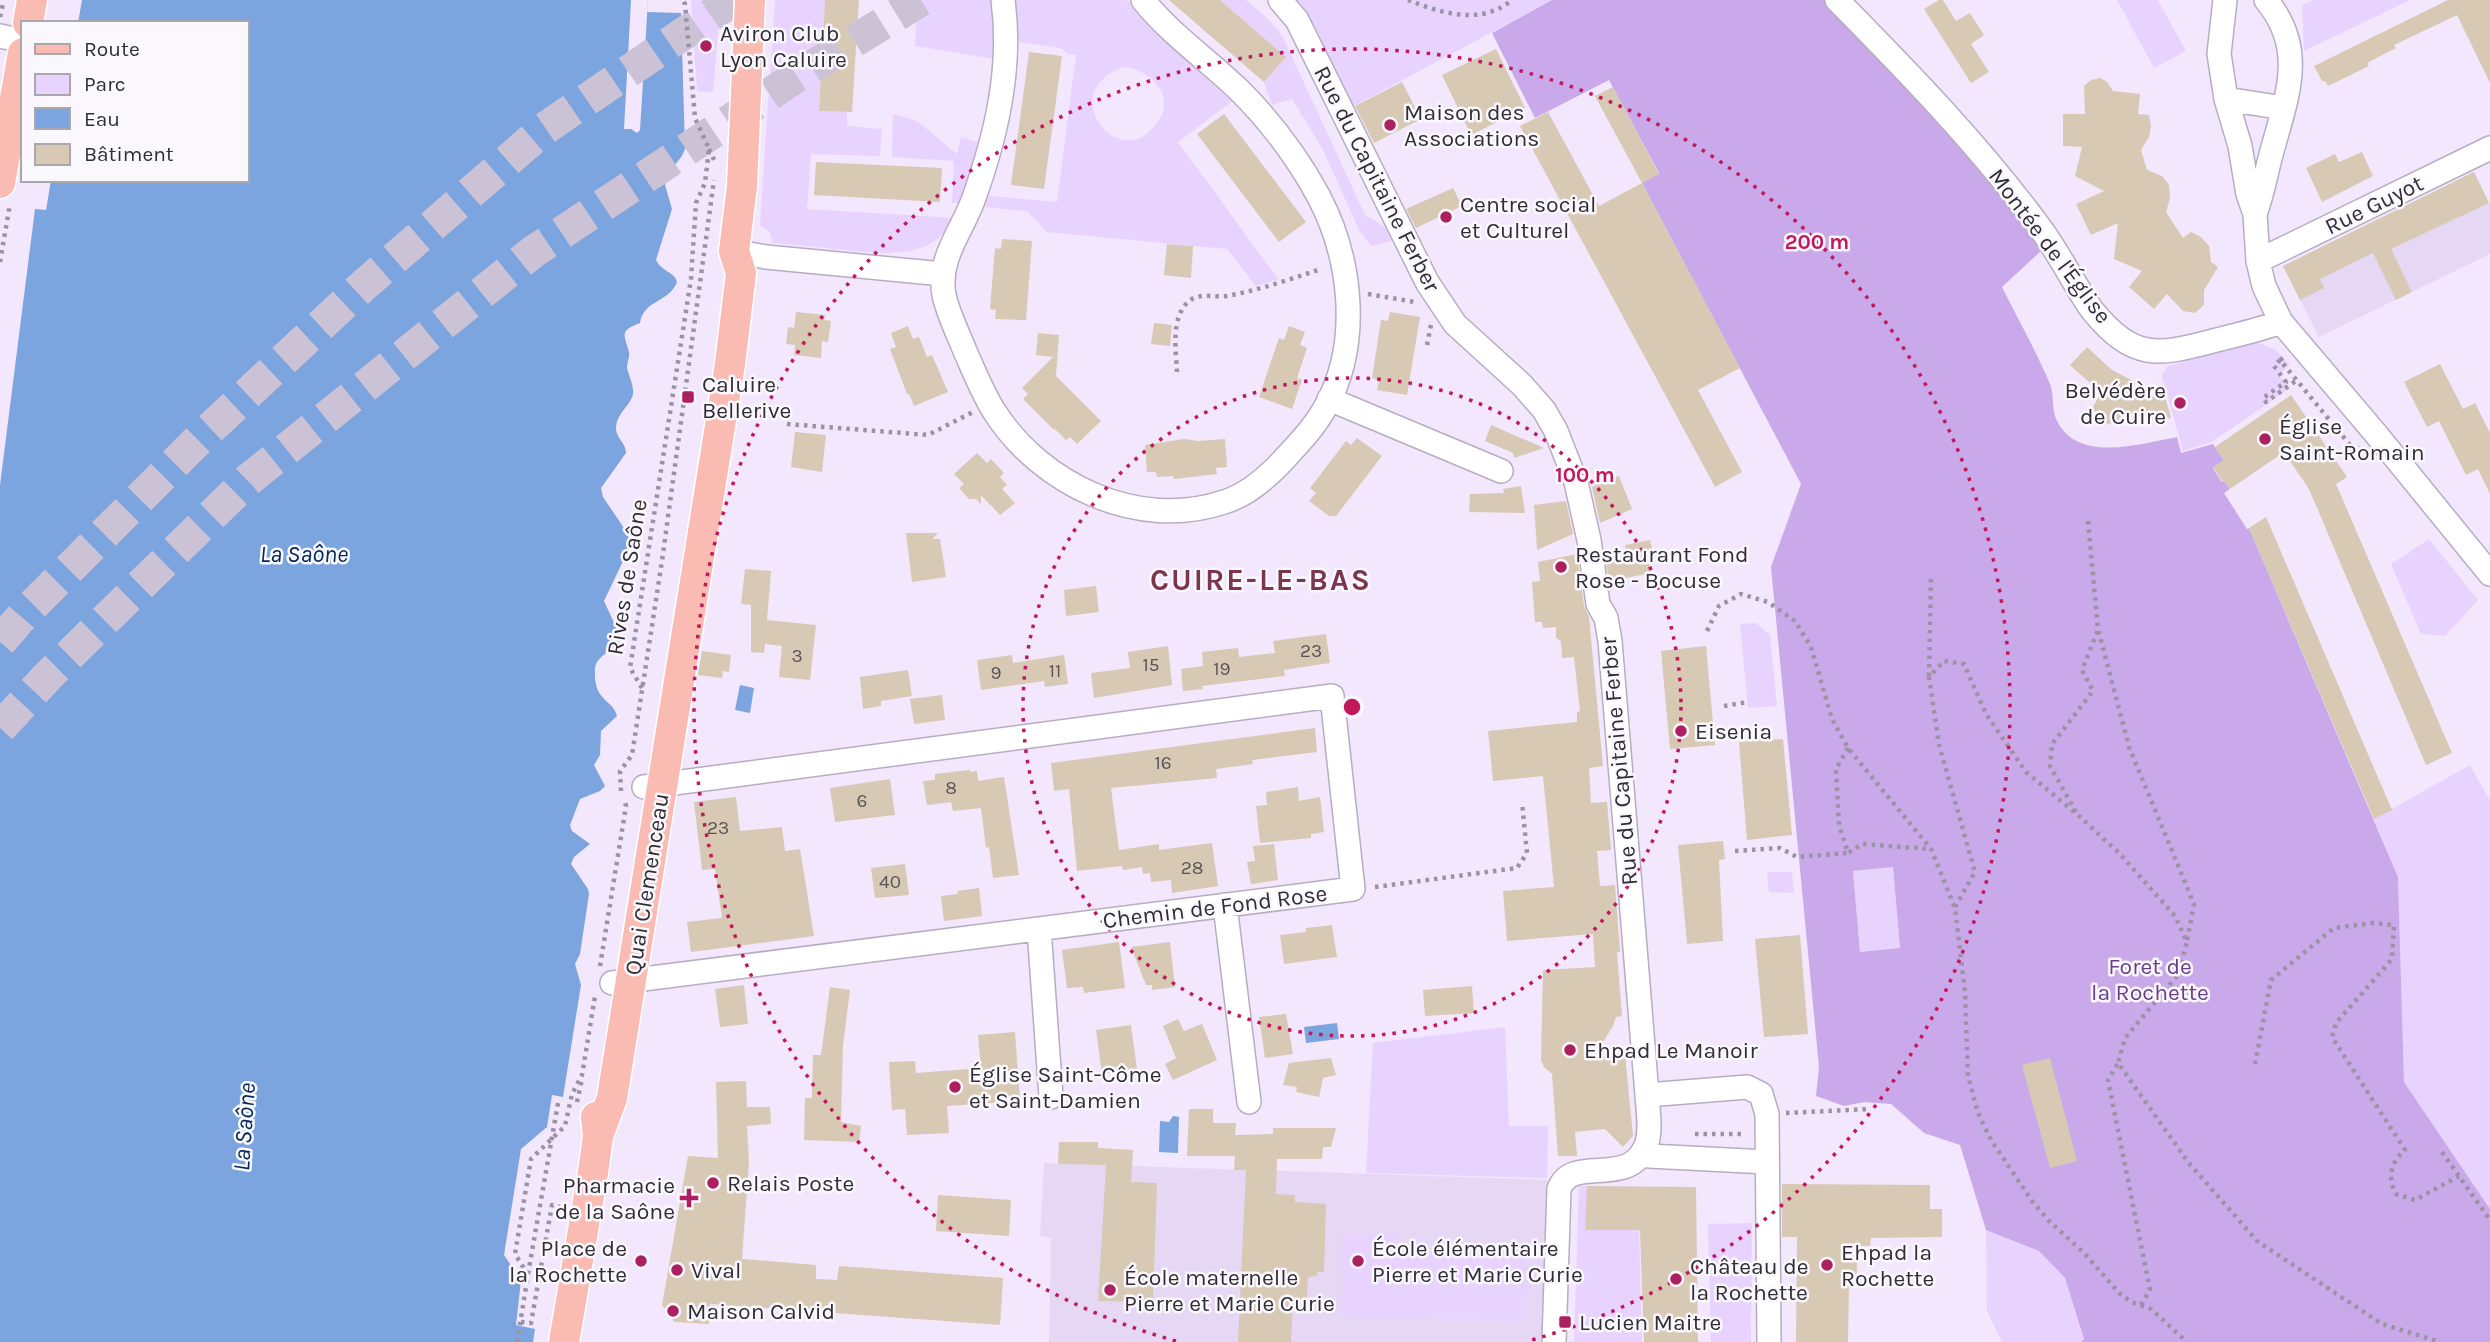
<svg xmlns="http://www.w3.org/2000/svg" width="2490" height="1342" font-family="Karla,sans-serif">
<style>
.built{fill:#e6d8f5}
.green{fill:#e8d3fe;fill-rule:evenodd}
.forest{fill:#caa9ea;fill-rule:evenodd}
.water{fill:#7ca4df}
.pier{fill:#f2e7fd}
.building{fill:#d7c9b4}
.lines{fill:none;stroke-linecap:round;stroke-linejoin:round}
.highway-tunnel{stroke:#cbc2d5;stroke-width:33;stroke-dasharray:33 17;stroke-linecap:butt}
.minor-casing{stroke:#b7adc2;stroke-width:26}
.major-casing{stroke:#fff;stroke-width:33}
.path{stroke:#9b93a3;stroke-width:4.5;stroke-dasharray:3.5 5;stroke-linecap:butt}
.minor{stroke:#fff;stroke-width:23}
.major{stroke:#fabbb2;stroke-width:30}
.ring{fill:none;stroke:#c2185b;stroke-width:3.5;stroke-dasharray:3.5 7}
.poi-dot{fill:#ac205f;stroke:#faf8fd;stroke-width:2.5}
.labels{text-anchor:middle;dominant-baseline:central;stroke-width:5;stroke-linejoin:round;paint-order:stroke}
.number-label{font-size:19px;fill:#5a5455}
.poi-label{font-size:23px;fill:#312d35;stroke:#faf8fd;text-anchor:start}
.street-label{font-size:23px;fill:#312d35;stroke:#faf8fd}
.park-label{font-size:23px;fill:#693e8b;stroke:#faf8fd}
.water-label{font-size:24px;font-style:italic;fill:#02275b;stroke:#faf8fd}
.district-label{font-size:30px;font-weight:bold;letter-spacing:2px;fill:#7b364e;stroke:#faf8fd}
.centre{fill:#c2185b;stroke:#faf8fd;stroke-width:3.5}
.ring-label{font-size:21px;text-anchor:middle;font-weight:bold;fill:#c2185b;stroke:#faf8fd;stroke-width:5;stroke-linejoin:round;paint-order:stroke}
</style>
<rect width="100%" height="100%" fill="#f2e7fd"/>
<path class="built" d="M2474 172 2490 205V254L2319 337 2283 266Z
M1044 1163 1548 1180 1544 1342H1049L1051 1238 1040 1236Z"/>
<path class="green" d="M691 0H721L713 92 697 91Z
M775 0H825L819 111 847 112V126L882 129 880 156 811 154 807 209 954 218C932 262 884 253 843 250 820 247 797 245 773 243L770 232 760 225Z
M917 0H991L995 59 915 46Z
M1016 0H1127L1150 27 1234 100 1178 142 1278 279 1256 286 1227 249 1047 232 1027 211 985 207 989 196 1057 202 1076 55 1068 54 1061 48 1019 42ZM1124 67C1147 70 1171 88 1162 115 1159 121 1154 127 1149 132 1110 165 1058 89 1124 67Z
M1220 0H1246L1267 18 1279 31 1287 46 1365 215 1390 230 1394 240 1372 246 1360 232 1322 148 1292 99 1272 105 1264 82 1286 57Z
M1296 0H1552L1352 107 1316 28Z
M2117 0H2158L2186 51 2154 68Z
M2314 0H2410L2304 51 2302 5Z
M893 114 917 121 957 154 961 137 980 143 961 203H952L954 161 892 157Z
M2256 342 2276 350 2290 365 2278 375 2290 388 2212 442 2183 451 2162 376 2168 366Z
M2429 539 2478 600 2445 636 2421 634 2391 564Z
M1756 623 1770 635 1777 706 1748 708 1740 624Z
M2470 765 2490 801V1209L2404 1082 2398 877 2374 819Z
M1893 867 1900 948 1860 952 1853 871Z
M1767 872H1792L1794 893 1769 892Z
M1505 1027 1509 1126H1548L1547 1178 1366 1173 1373 1043Z
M1579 1186H1587L1586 1229 1639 1230 1642 1342H1574Z
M1752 1223 1751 1342H1711L1708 1224Z
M1986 1230 2039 1251 2065 1278 2084 1339 2081 1342H2002L1987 1311Z
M1341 1233H1396L1397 1277 1398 1252 1529 1255 1527 1321 1341 1316Z"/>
<path class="forest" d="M1552 0H1826L1924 98 2045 245 2042 250 2002 287C2018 319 2036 351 2050 384 2054 394 2052 406 2055 416 2073 465 2140 444 2177 437L2181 453 2213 444 2224 460 2213 468 2222 482 2224 481 2230 489 2224 493 2247 529 2249 528 2398 877 2404 1082 2490 1209V1342H2081L2084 1339 2065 1278 2039 1251 1986 1230 1960 1145 1924 1133 1891 1104 1864 1102 1844 1106 1816 1096 1819 1067 1771 567 1801 484 1642 183 1659 173 1609 80 1535 118 1492 33ZM1893 867 1900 948 1860 952 1853 871Z"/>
<path class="water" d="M82 0H648L647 12 681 13 685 149 682 156 670 171 665 185 672 209 656 260C662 272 675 272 677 282 669 303 644 299 640 323 619 331 624 334 629 352 630 357 627 362 627 368 629 376 634 386 633 394 630 407 617 412 616 428 616 438 626 443 626 453L601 488 603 497 628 534 629 543 625 557 604 601 621 638C616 649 604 652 597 662 594 667 595 673 595 678 597 702 613 700 617 716L601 731 600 755 594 765 605 786 600 791 580 799 570 825 572 831 590 844 574 857 571 864 588 889 589 894 580 954 575 964 581 985 563 1097 552 1095 547 1127 521 1149 504 1255 521 1280 516 1325 535 1329 533 1342H0V485L35 209 46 210 51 180H247V23H78Z
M740 685 754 688 750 713 735 710Z
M1337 1023 1339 1039 1306 1043 1304 1027Z
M1173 1116 1179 1117 1178 1153 1159 1152 1160 1121 1169 1122Z"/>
<path class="pier" d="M631 0H648L640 130 637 133 631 129H624Z"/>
<path class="building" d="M825 0H859L852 112 819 111Z
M1169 0H1220L1286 57 1264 82Z
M1939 0H1943L1956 21 1970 13 1984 35 1971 44 1989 72 1971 83 1924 9Z
M2448 0H2490V83L2457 15 2394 45 2396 48 2367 63 2369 66 2328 86 2325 81H2322L2314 66Z
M1496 49 1525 108 1471 135 1442 75Z
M1029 52 1062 56 1044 189 1011 185Z
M2100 78 2107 82 2113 91 2140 94 2138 114 2149 115 2151 126 2149 137 2141 150 2147 170 2162 176 2169 185 2170 198 2166 212 2183 238 2191 232 2201 237 2209 246 2211 262 2218 267 2204 290V305L2195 313 2183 311 2167 294 2154 309 2129 287 2142 271 2114 259 2118 223 2091 235 2076 204 2104 191 2075 176 2082 147 2063 146V114H2085L2084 86 2091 80Z
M1402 82 1421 119 1374 143 1355 106Z
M1613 87 1659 174 1642 183 1595 96Z
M1548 112 1599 206 1642 183 1740 368 1698 390 1742 472 1715 487 1520 126Z
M1224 114 1306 222 1279 242 1197 134Z
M2362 152 2373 176 2322 202 2306 168 2335 154 2339 162Z
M816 162 942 168 940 202 814 195Z
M2474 172 2489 203 2391 249 2412 292 2396 300 2373 253 2320 279 2324 288 2300 300 2283 266Z
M1453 188 1462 206 1416 228 1406 209Z
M1002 239 1032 241 1026 320 995 319 996 310 990 309 995 248 1001 249Z
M1167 244 1193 246 1191 278 1164 275Z
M796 312 825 315 824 320 831 321 828 342 822 341 821 358 794 355 795 345 786 344 788 327 794 328Z
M1390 312 1420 317 1407 395 1377 390 1379 380 1372 378 1381 320 1388 321Z
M1154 323 1172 325 1170 346 1151 344Z
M908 326 913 339 919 337 927 357 932 355 948 392 914 406 909 394H907L890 349 896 347 891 333Z
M1289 326 1305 332 1300 345 1307 348 1297 378 1302 380 1292 409 1259 397 1279 338 1284 340Z
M1038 333 1059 335 1056 376 1101 421 1077 444 1070 437 1066 440 1055 429 1054 430 1023 399 1028 394 1022 388 1053 357 1036 355Z
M2087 347 2112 370 2135 382 2131 391 2166 400 2171 418 2148 421 2123 411 2118 422 2107 424 2092 408 2101 393 2070 365Z
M2440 364 2463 409 2475 403 2490 433V494L2478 469 2466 475 2439 421 2427 427 2404 382Z
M2291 395 2347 477 2336 484 2452 753 2426 765 2309 489 2284 452 2230 489 2224 481 2223 482 2213 467 2224 460 2215 447Z
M1491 425 1544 448 1514 458 1513 453 1485 441Z
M795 432 826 435 822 472 791 467Z
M1357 438 1382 456 1336 516H1329L1309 501 1316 493 1310 488 1346 441 1351 445Z
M1184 439 1198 441 1225 439 1227 467 1216 468 1217 474 1174 479 1173 476 1157 477 1156 472H1147L1145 445Z
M977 453 987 463 991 459 1004 473 1000 477 1007 485 1002 489 1015 503 1000 515 981 495V504L976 499H969L959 488 964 484 954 474Z
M1619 476 1632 509 1600 523 1592 487Z
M1521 486 1525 513 1469 512 1470 494 1504 493 1503 489Z
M1566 501 1573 534 1537 550 1534 505Z
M2266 517 2392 810 2374 819 2249 528Z
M906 533H938L932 539H940L946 577 912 582Z
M1650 540 1654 556 1648 557 1651 573 1609 581 1606 562 1627 559 1625 545Z
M1577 554 1584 606 1589 617 1603 766 1589 768 1591 803 1607 802 1611 850 1597 851 1600 886 1615 885 1620 952H1617L1622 1016 1616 1017 1613 1026 1594 1057 1625 1054 1633 1136 1623 1147 1605 1129 1575 1132 1577 1156H1558L1552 1074 1544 1067 1541 1060 1543 970 1595 967 1593 934 1507 941 1503 891 1554 887 1543 776 1493 781 1488 731 1577 722V712L1580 711 1574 657 1562 658 1561 641 1556 638V627L1543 628 1542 622H1535L1532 582 1540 581 1538 562Z
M745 569 771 571 767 620 816 625 810 680 779 677 782 646 765 644 764 653 751 652V605L741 604Z
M1096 586 1099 612 1066 616 1064 590Z
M1326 634 1330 663 1284 670 1285 676 1202 686 1203 689 1183 691 1181 669 1203 666 1202 652 1238 648 1239 657 1275 653 1273 641Z
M1168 646 1172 685 1094 698 1091 673 1130 668 1128 652Z
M1706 646 1715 745 1670 749 1661 651Z
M702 651 731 655 729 672 723 671 722 678 698 675Z
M1012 655 1013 663 1064 655 1068 684 1045 687 1044 681 981 690 977 660Z
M908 670 912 696 881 701V706L863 709 860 677Z
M942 695 945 720 914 724 910 699Z
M1315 728 1317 752 1252 760 1253 764 1216 769 1217 778 1111 788 1119 850 1159 844V850L1212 843 1218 886 1172 893 1171 880 1151 882 1150 873 1143 874 1142 867 1123 870 1122 866 1077 871 1069 789 1054 791 1051 763Z
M1783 739 1792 835 1747 840 1739 742Z
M970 770V772L977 771 978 781 1004 777 1019 875 993 878 989 847 986 848 981 808 953 811 951 802 927 805 923 781 935 780V774Z
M890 779 895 815 835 822 830 788Z
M1298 787 1299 801 1320 797 1324 832 1311 834V838L1260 843 1256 806 1267 805 1266 792Z
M736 797 740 831 782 827 785 851 800 849 814 936 691 952 687 922 722 918 715 869 702 870 694 802Z
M1723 841 1725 859 1719 860 1723 941 1687 944 1678 845Z
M1274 844 1278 880 1251 884 1247 862 1255 861 1253 846Z
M905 864 909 895 875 898 871 868Z
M979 888 982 916 944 921 941 896 958 894 957 891Z
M1332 925 1337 957 1284 964 1280 935 1306 932V928Z
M1800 935 1808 1034 1764 1037 1755 939Z
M1119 942 1125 988 1084 993 1083 987 1067 988 1062 950Z
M1170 942 1175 987 1152 990V985H1146L1131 947Z
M744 985 748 1024 720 1027 715 989Z
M1472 986 1474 1013 1425 1016 1423 990Z
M830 987 850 990 843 1045 841 1122 861 1126 859 1142 804 1140 805 1098H812L813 1055H821Z
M1286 1014 1293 1054 1265 1058 1259 1017Z
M1178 1019 1184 1031 1202 1024 1217 1060 1173 1080 1165 1064 1176 1058 1163 1026Z
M1131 1025 1137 1069 1102 1074 1096 1030Z
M1015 1032 1020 1101 947 1106 949 1133 907 1135 905 1109 892 1110 889 1062 915 1061 916 1073 981 1068 978 1035Z
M1331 1058 1336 1075 1323 1078 1319 1097 1296 1092 1297 1087 1283 1085 1289 1063Z
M2050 1058 2077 1161 2050 1168 2022 1065Z
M746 1081 747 1107H770L771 1124 747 1126 749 1161 742 1259 816 1265V1279L837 1280 839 1266 1003 1278 1000 1325 710 1304 709 1324 674 1322 662 1305 688 1156 718 1158 716 1082Z
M1189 1109H1213V1123H1236L1235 1135 1273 1134V1128H1336L1331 1147H1323L1322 1159H1277L1276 1194 1295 1195V1202L1326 1204 1324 1272H1317V1276L1308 1277 1307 1299H1293L1291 1342H1238L1246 1170H1234L1235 1156H1187Z
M1059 1142H1098V1148L1133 1150 1131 1182 1157 1183 1153 1302 1098 1301 1106 1165 1058 1164Z
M1782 1184 1930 1185V1209H1942V1237L1871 1238 1870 1246H1858L1856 1283H1849L1848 1342H1796L1797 1237H1782Z
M1587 1186 1696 1187 1698 1342H1644L1640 1230H1585Z
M938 1195 1011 1200 1009 1236 936 1231Z"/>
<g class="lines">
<path class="highway-tunnel" d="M0 642 25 613 199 439 364 285 544 129 733 0
M0 728 48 676 248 480 533 252 797 76 921 0"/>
<g class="minor-casing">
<path id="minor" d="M1003 0C1012 67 997 132 975 195 964 229 937 257 944 295 948 314 958 333 965 351 974 371 982 392 994 411 1041 485 1138 531 1224 502 1248 495 1271 474 1288 455 1301 441 1315 426 1325 408 1361 345 1352 260 1319 197 1299 160 1270 121 1240 91 1208 60 1171 35 1143 0
M1280 0 1297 20 1427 282 1455 324 1522 385 1544 410 1556 431 1576 482 1589 540 1598 604 1606 618 1610 641 1647 1095C1648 1111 1652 1134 1645 1148 1626 1188 1572 1154 1559 1189L1554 1342
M1837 0C1909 73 1980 146 2041 229 2060 255 2074 284 2092 310 2133 360 2156 356 2213 341 2236 335 2259 330 2281 322
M2225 0 2219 54 2226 99 2240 146 2248 194 2255 214 2258 261 2264 286 2281 322 2376 434 2490 574
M0 36 23 41
M2226 99 2284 108
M2255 214C2263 193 2266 172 2272 151 2287 96 2307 49 2266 0
M734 251 766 257 943 274
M2258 261 2490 148
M1329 399 1501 471
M1225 905 1249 1102
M1039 929 1051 1097
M612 983 1353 889 1332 696 644 787
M1647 1095 1747 1087 1761 1094 1767 1114 1769 1342
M1642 1153 1649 1156 1767 1162"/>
</g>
<g class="major-casing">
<path id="major" d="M28 23 32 0
M0 183 23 53
M598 1136 612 1098 730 364 741 273 734 251 742 186 750 0
M564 1342 594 1166 598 1136 596 1117"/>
</g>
<path class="path" d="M1408 0C1441 13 1481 26 1512 0
M0 17 3 4
M709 149 716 164
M0 262 10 204
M1368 294 1415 302
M1427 345 1431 325
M2283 358 2280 360 2355 451 2360 447
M2280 360 2274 366 2286 382 2263 398 2266 402 2297 380
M1177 372C1176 351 1171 321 1186 304 1197 291 1213 298 1227 296 1259 290 1291 279 1321 269
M787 424 928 435 973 412
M2088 521 2098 629 2129 747 2194 904 2187 941
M1707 631 1719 606 1741 594 1768 602 1795 621 1811 647 1832 719 1848 748 1931 849 1955 908 1965 993 1968 1076 1978 1113 1991 1140 2032 1201 2049 1221 2085 1254 2119 1293 2131 1302 2151 1309 2187 1342
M1929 676 1931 576
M642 688 630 668 691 279 696 203 705 183 709 149 695 118 685 4 683 0
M1724 706 1748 702
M1848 748 1836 769 1839 825 1848 853 1862 844 1930 849
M621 791 620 771 632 755 662 561 714 180
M2076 812 2050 766 2052 744 2093 691 2082 670 2098 630
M1735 851 1780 848 1797 857 1848 853
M1375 887 1517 868 1527 853 1522 802
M1955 907 1975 872 1939 745 1929 677 1944 661 1964 664 1986 714 2026 772 2078 815 2120 854 2175 916 2187 942 2178 975 2125 1038 2118 1063
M600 966 626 806 624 799
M2255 1064 2271 980 2334 928 2373 923 2394 925 2392 959 2336 1023 2332 1037 2405 1150C2391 1161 2387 1178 2396 1194L2415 1200 2459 1176
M577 1102 582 1079
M1786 1113 1870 1109
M1695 1134H1745
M2442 1152 2490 1220
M528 1274 558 1103
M2141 1305 2150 1290 2108 1080 2118 1063 2188 1162 2257 1241 2382 1324 2440 1342
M521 1322 531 1323 552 1205 560 1207
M517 1342 528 1275 515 1254 531 1159 565 1126 572 1094 582 1075 595 996"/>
<use href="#minor" class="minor"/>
<use href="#major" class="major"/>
</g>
<g class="ring">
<circle cx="1352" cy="707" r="329"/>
<path d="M1176 1341A658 658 0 1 1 1528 1341"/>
</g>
<g class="poi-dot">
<circle cx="706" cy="46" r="7"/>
<circle cx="1390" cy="125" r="7"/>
<circle cx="1446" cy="217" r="7"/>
<rect x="681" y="390" width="14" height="14" rx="3.5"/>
<circle cx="2180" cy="403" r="7"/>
<circle cx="2265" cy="439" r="7"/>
<circle cx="1561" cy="567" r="7"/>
<circle cx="1681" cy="731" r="7"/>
<circle cx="1570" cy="1050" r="7"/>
<circle cx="955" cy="1087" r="7"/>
<circle cx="713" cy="1183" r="7"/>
<path d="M685.5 1187.5h7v7h7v7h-7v7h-7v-7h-7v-7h7z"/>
<circle cx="641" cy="1261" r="7"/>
<circle cx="1358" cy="1261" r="7"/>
<circle cx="1827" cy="1265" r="7"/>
<circle cx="677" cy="1270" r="7"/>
<circle cx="1676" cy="1279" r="7"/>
<circle cx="1110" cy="1290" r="7"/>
<circle cx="673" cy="1311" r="7"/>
<rect x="1558" y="1315" width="14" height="14" rx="3.5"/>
</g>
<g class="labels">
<g class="number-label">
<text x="1311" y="651">23</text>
<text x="797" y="656">3</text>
<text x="1151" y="665">15</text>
<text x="1222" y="669">19</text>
<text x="1055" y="671">11</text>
<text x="996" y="673">9</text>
<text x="1163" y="763">16</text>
<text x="951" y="788">8</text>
<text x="862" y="801">6</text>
<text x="718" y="828">23</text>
<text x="1192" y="868">28</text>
<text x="890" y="882">40</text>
</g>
<g class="poi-label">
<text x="720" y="33">Aviron Club<tspan x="720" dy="26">Lyon Caluire</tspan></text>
<text x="1404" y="112">Maison des<tspan x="1404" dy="26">Associations</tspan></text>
<text x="1460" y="204">Centre social<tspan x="1460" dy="26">et Culturel</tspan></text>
<text x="702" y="384">Caluire<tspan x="702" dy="26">Bellerive</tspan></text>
<text x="2166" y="390" text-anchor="end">Belvédère<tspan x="2166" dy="26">de Cuire</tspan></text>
<text x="2279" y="426">Église<tspan x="2279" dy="26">Saint-Romain</tspan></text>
<text x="1575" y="554">Restaurant Fond<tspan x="1575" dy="26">Rose - Bocuse</tspan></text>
<text x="1695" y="731">Eisenia</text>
<text x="1584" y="1050">Ehpad Le Manoir</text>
<text x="969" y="1074">Église Saint-Côme<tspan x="969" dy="26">et Saint-Damien</tspan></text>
<text x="727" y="1183">Relais Poste</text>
<text x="675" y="1185" text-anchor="end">Pharmacie<tspan x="675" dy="26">de la Saône</tspan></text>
<text x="627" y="1248" text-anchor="end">Place de<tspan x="627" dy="26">la Rochette</tspan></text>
<text x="1372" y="1248">École élémentaire<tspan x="1372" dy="26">Pierre et Marie Curie</tspan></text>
<text x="1841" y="1252">Ehpad la<tspan x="1841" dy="26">Rochette</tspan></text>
<text x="1690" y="1266">Château de<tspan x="1690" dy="26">la Rochette</tspan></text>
<text x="691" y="1270">Vival</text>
<text x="1124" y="1277">École maternelle<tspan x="1124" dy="26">Pierre et Marie Curie</tspan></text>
<text x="687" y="1311">Maison Calvid</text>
<text x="1579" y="1322">Lucien Maitre</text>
</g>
<g class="street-label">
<text transform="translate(1377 179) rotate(63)">Rue du Capitaine Ferber</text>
<text transform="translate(2374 205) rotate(-26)">Rue Guyot</text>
<text transform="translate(2050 246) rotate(53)">Montée de l'Église</text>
<text transform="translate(627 577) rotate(-81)">Rives de Saône</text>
<text transform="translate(1619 761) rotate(-95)">Rue du Capitaine Ferber</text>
<text transform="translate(647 884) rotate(-81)">Quai Clemenceau</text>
<text transform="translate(1215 907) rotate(-7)">Chemin de Fond Rose</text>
</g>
<g class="park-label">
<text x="2150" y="966">Foret de<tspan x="2150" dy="26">la Rochette</tspan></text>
</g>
<g class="water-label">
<text x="304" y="554">La Saône</text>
<text transform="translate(244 1127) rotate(-86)">La Saône</text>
</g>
<g class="district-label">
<text x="1261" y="580">CUIRE-LE-BAS</text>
</g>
</g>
<circle cx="1352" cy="707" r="10" class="centre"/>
<g class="ring-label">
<text x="1817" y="249">200 m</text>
<text x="1585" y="482">100 m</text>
</g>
<rect x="21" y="21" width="228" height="161" fill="#faf8fd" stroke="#aaa7ad" stroke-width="2"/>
<rect x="35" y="44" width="35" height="10" fill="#fabbb2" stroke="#aaa7ad" stroke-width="2"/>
<text x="84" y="56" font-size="21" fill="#312d35">Route</text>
<rect x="35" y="74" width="35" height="21" fill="#e8d3fe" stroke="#aaa7ad" stroke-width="2"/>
<text x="84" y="91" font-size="21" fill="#312d35">Parc</text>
<rect x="35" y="108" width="35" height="21" fill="#7ca4df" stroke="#aaa7ad" stroke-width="2"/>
<text x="84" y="126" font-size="21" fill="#312d35">Eau</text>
<rect x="35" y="144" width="35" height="21" fill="#d7c9b4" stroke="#aaa7ad" stroke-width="2"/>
<text x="84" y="161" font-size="21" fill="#312d35">Bâtiment</text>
</svg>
